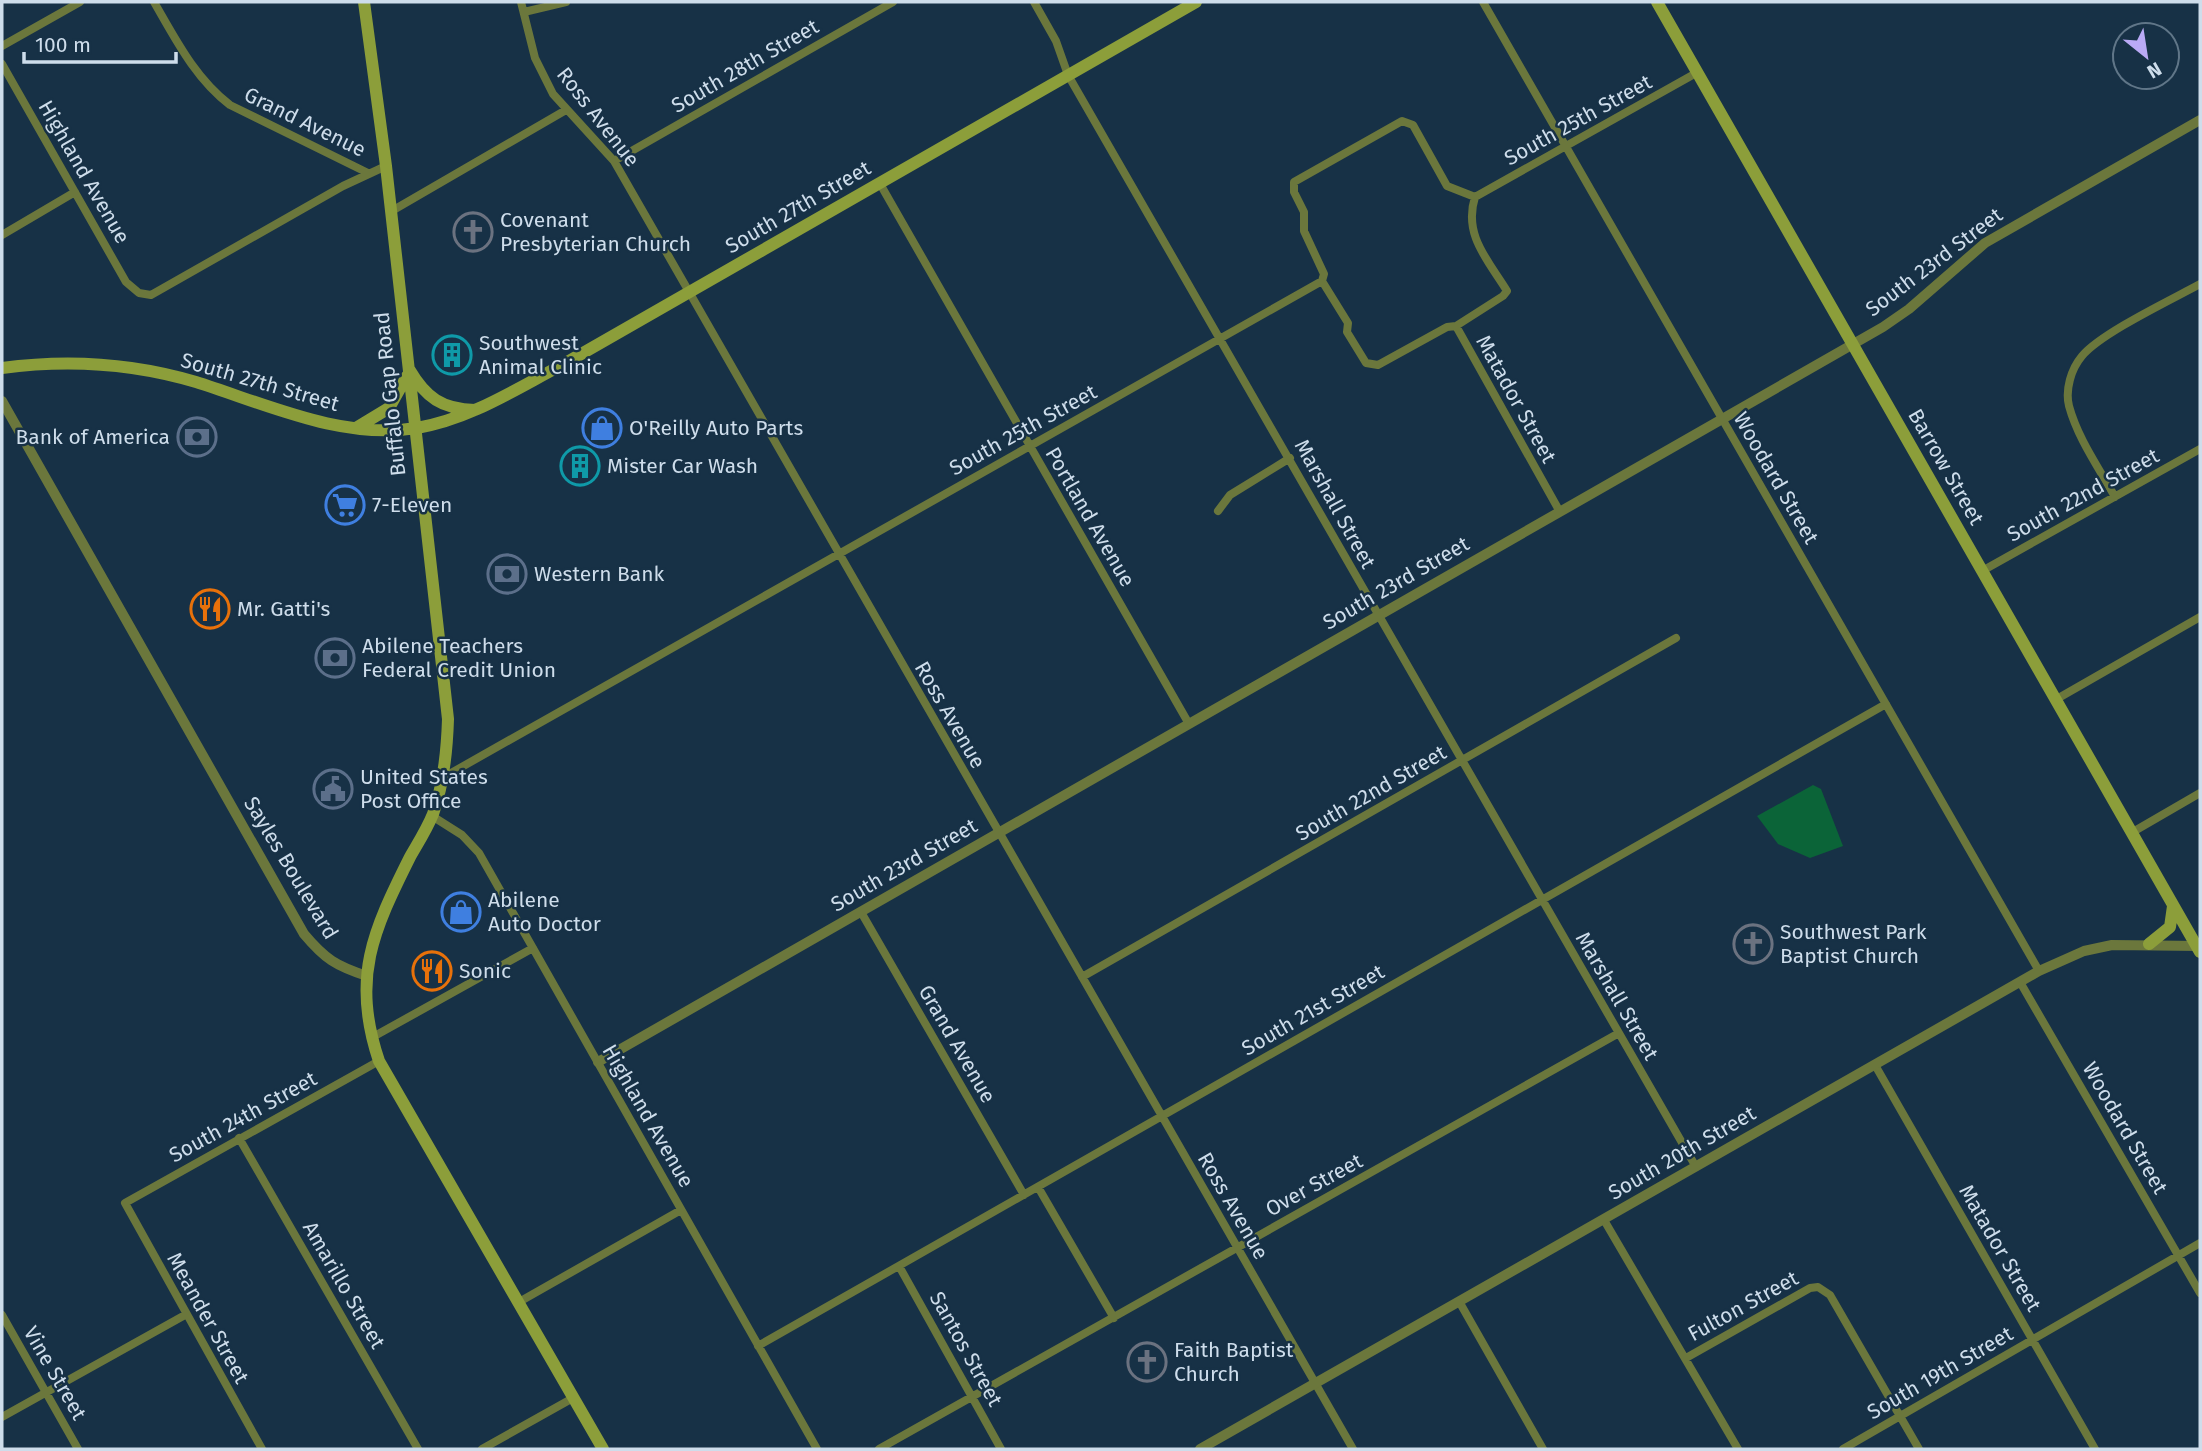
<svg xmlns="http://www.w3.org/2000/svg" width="2202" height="1451" font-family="'Fira Sans',sans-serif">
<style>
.green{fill:#0b6438}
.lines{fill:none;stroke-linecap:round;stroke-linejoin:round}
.minor{stroke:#6b773c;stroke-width:8}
.tertiary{stroke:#6b773c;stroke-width:10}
.secondary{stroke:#8c9e3a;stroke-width:12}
.labels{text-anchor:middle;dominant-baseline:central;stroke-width:5;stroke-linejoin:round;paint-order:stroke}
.street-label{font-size:21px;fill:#ceddeb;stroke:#173146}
.poi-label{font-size:21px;fill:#ceddeb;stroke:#173146;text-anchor:start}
</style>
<rect width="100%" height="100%" fill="#173146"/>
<path class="green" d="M1813 785 1821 789 1843 846 1810 858 1778 844 1757 816Z"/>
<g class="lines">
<path class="minor" d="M154 2C176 40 195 78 230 105L368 173
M521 2 535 58 553 94 614 161 1353 1449
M1034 2 1056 41 1068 75 1696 1167
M1483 2 2039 971
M524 12 566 2
M2 46 80 2
M2 64 126 282 139 293 151 295 343 186 386 166
M614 161 893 2
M879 182 1189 724
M390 212 566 110
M2 235 75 192
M1322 281 1348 323 1347 332 1366 363 1378 365 1447 327 1456 326 1560 512
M1456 326 1503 296 1507 291C1488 260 1463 235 1475 197L1698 72
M2115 497C2099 468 2078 439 2069 406 2065 390 2071 369 2082 356 2101 333 2171 300 2200 284
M1218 511 1230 495 1290 458
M1982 571 2200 449
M2055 700 2200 617
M444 777 1322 281 1324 274 1304 231V212L1294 192V182L1402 121 1413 125 1447 186 1475 197
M432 816 462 835 479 853 817 1449
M2131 833 2200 793
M861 912 1024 1195
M1082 977 1676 638
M2020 982 2200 1293
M371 1038 533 948
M1875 1065 2095 1449
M239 1138 418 1449
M1038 1187 1114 1318
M1604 1220 1738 1449
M899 1266 1001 1449
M519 1302 681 1210
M1460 1303 1543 1449
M2 1315 78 1449
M758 1346 1886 704
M1686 1358 1810 1288 1818 1287 1830 1295 1919 1449
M2 1417 185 1315
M262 1449 125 1203 379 1061
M482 1449 573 1398
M879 1449 1619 1033
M1843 1449 2200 1243"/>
<path class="tertiary" d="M2 401 304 934C325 959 336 966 367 976
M598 1062 1883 327 1909 309 1985 243 2200 120
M1200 1449 2039 971 2084 951 2112 945 2200 946"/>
<path class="secondary" d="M364 2 386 166 448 719C447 752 444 783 433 814 427 829 418 843 410 857 373 931 351 978 379 1061L603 1449
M1657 2 2200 952
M2 368C68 359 132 363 196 382 266 404 341 440 417 428 470 419 514 390 562 365L1196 2
M409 369C426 398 442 409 475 410
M356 428 389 408 407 376
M2149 944 2170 927 2173 906"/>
</g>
<defs>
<g id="church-ring" transform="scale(2.0125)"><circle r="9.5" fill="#173146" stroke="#6b7280" stroke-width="1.5"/><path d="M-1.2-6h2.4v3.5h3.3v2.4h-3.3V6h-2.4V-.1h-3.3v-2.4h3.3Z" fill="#6b7280"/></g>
<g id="building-ring" transform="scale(2.0125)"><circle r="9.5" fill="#173146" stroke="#0f9aa8" stroke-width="1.5"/><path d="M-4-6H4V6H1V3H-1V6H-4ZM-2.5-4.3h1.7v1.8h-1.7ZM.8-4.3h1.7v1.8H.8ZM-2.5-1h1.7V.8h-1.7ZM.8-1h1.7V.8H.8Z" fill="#0f9aa8"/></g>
<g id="shop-ring" transform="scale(2.0125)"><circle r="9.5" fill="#173146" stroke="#3f7fe0" stroke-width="1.5"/><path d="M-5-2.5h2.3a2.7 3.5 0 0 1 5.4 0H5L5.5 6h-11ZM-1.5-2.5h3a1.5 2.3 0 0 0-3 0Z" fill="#3f7fe0"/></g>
<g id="bank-ring" transform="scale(2.0125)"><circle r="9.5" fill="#173146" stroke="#5c6f8a" stroke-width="1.5"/><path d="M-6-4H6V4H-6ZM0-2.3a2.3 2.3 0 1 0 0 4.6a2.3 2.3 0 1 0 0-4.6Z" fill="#5c6f8a"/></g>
<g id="supermarket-ring" transform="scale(2.0125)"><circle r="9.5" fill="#173146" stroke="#3f7fe0" stroke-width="1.5"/><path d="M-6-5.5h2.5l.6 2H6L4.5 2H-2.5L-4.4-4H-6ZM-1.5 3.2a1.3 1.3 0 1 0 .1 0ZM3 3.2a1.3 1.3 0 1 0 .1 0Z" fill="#3f7fe0"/></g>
<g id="restaurant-ring" transform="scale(2.0125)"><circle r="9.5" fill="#173146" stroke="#e8710a" stroke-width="1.5"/><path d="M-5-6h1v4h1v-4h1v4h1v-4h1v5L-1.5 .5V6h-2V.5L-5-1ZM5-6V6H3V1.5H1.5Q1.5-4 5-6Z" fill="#e8710a"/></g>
<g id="civic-ring" transform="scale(2.0125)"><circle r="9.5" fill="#173146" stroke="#5c6f8a" stroke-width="1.5"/><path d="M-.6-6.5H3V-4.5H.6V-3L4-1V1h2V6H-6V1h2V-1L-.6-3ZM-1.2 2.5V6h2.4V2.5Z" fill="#5c6f8a"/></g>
</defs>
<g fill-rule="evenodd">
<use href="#church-ring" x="473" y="232"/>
<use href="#building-ring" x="452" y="355"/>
<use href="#shop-ring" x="602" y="428"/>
<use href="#bank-ring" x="197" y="437"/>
<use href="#building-ring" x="580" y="466"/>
<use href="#supermarket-ring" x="345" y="505"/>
<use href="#bank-ring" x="507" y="574"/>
<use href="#restaurant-ring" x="210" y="609"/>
<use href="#bank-ring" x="335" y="658"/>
<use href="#civic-ring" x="333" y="789"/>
<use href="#shop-ring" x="461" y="912"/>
<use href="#church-ring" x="1753" y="944"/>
<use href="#restaurant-ring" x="432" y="971"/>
<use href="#church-ring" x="1147" y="1362"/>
</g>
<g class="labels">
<g class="street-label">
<text transform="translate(745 66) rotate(-30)">South 28th Street</text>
<text transform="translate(598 117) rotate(52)">Ross Avenue</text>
<text transform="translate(1578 120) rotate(-29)">South 25th Street</text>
<text transform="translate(305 122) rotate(26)">Grand Avenue</text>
<text transform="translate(84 172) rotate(60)">Highland Avenue</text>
<text transform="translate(798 207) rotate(-30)">South 27th Street</text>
<text transform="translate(1934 262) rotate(-37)">South 23rd Street</text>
<text transform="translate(260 382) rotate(16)">South 27th Street</text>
<text transform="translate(390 394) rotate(-96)">Buffalo Gap Road</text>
<text transform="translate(1516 399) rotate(61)">Matador Street</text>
<text transform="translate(1023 430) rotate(-29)">South 25th Street</text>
<text transform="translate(1946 467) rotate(60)">Barrow Street</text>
<text transform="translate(1776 478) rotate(60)">Woodard Street</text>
<text transform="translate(2083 495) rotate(-29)">South 22nd Street</text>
<text transform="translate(1335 504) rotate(61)">Marshall Street</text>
<text transform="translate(1090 517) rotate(60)">Portland Avenue</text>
<text transform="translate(1396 583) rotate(-30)">South 23rd Street</text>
<text transform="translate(950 715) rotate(60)">Ross Avenue</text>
<text transform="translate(1371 793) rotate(-30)">South 22nd Street</text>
<text transform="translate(904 865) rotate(-30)">South 23rd Street</text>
<text transform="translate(291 868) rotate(59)">Sayles Boulevard</text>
<text transform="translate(1617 996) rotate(60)">Marshall Street</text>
<text transform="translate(1313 1010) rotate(-30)">South 21st Street</text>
<text transform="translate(957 1044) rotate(60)">Grand Avenue</text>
<text transform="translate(648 1116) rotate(60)">Highland Avenue</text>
<text transform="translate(243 1117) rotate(-29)">South 24th Street</text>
<text transform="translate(2125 1128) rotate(60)">Woodard Street</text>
<text transform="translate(1682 1153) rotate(-30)">South 20th Street</text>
<text transform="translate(1314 1185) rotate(-29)">Over Street</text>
<text transform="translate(1233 1206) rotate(60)">Ross Avenue</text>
<text transform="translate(2000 1248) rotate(60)">Matador Street</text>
<text transform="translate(344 1285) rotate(60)">Amarillo Street</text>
<text transform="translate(1743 1306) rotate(-29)">Fulton Street</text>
<text transform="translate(208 1318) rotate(61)">Meander Street</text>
<text transform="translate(966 1349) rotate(61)">Santos Street</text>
<text transform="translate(55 1373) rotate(60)">Vine Street</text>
<text transform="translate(1940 1373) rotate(-30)">South 19th Street</text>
</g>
<g class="poi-label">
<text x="500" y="220">Covenant<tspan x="500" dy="24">Presbyterian Church</tspan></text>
<text x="479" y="343">Southwest<tspan x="479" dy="24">Animal Clinic</tspan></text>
<text x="629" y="428">O'Reilly Auto Parts</text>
<text x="170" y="437" text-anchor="end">Bank of America</text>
<text x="607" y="466">Mister Car Wash</text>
<text x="372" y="505">7-Eleven</text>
<text x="534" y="574">Western Bank</text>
<text x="237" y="609">Mr. Gatti's</text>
<text x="362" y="646">Abilene Teachers<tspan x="362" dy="24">Federal Credit Union</tspan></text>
<text x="360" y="777">United States<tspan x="360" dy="24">Post Office</tspan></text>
<text x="488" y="900">Abilene<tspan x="488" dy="24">Auto Doctor</tspan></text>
<text x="1780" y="932">Southwest Park<tspan x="1780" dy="24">Baptist Church</tspan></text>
<text x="459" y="971">Sonic</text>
<text x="1174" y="1350">Faith Baptist<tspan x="1174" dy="24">Church</tspan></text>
</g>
</g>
<rect width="2202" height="1451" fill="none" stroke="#ceddeb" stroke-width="7"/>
<g transform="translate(2146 56) rotate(150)"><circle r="33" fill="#173146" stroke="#607688" stroke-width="2"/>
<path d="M0-5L12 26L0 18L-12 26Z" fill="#baaaf6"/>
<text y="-10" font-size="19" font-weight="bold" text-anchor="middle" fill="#ceddeb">N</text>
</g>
<path d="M24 52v10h152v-10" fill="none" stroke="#ceddeb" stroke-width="3.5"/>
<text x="35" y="52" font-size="21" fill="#ceddeb" stroke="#173146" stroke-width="5" paint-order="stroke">100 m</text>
</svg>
